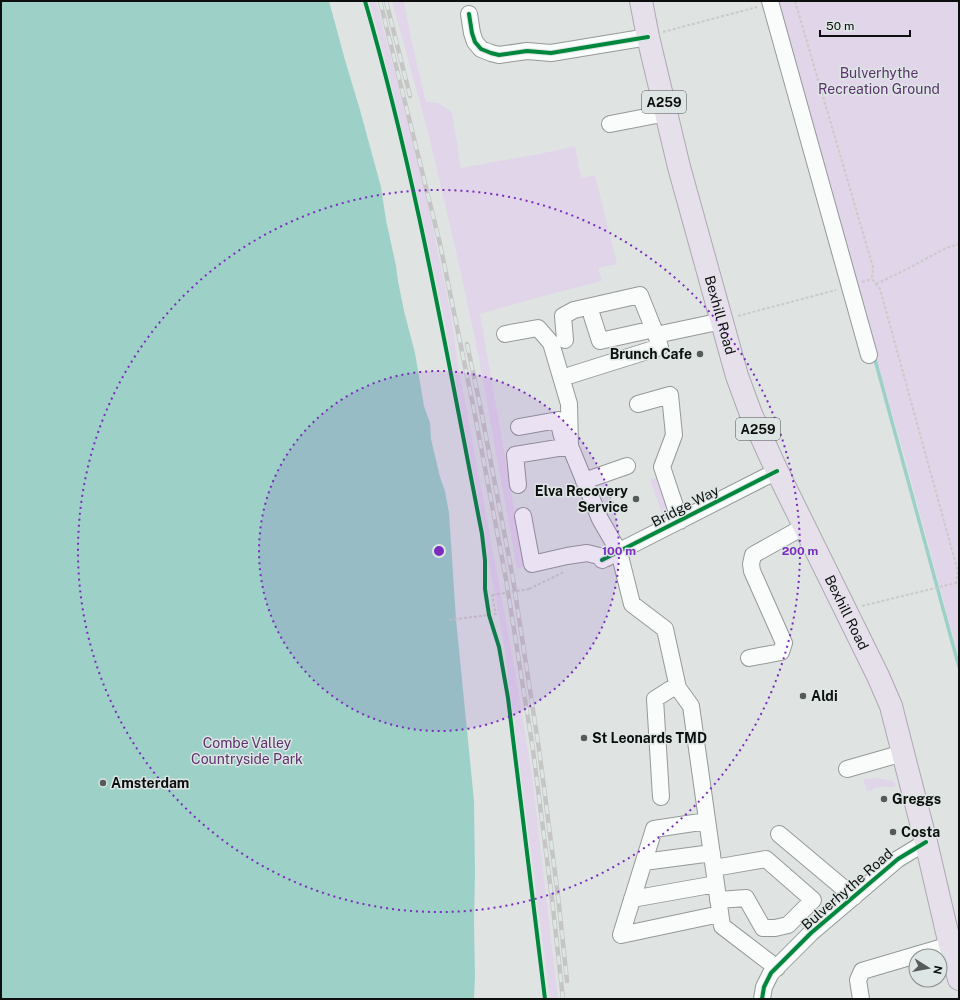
<svg xmlns="http://www.w3.org/2000/svg" width="960" height="1000" font-family="'Public Sans',sans-serif">
<style>
.green{fill:#e1d5ea}
.water{fill:#9dd1c8}
.lines{fill:none;stroke-linecap:round;stroke-linejoin:round}
.stream{stroke:#9dd1c8;stroke-width:3.5}
.minor-casing{stroke:#959998;stroke-width:18}
.highway-casing{stroke:#ada8b2;stroke-width:24}
.path{stroke:#cacaca;stroke-width:2;stroke-dasharray:3 2;stroke-linecap:butt}
.minor{stroke:#fafbfb;stroke-width:16}
.highway{stroke:#e6e0ea;stroke-width:22}
.rail-casing{stroke:#c5c5c5;stroke-width:4.5}
.rail{stroke:#dde6e4;stroke-width:3;stroke-dasharray:9;stroke-linecap:butt}
.path-bridge{stroke:#cacaca;stroke-width:2;stroke-dasharray:3 2;stroke-linecap:butt}
.cycleway-casing{stroke:#dde6e4;stroke-width:6}
.cycleway{stroke:#00873e;stroke-width:4}
.ring{fill:none;stroke:#7b2cbf;stroke-width:2;stroke-dasharray:2 4}
.poi-dot{fill:#565a59;stroke:#dde6e4;stroke-width:1.5}
.labels{text-anchor:middle;dominant-baseline:central;stroke-width:3;stroke-linejoin:round;paint-order:stroke}
.shield{fill:#dde6e4;stroke:#4b504e;stroke-width:1}
.shield-label{font-size:13px;font-weight:bold;fill:#0c0f0e}
.park-label{font-size:14px;fill:#5c326d;stroke:#dde6e4}
.street-label{font-size:14px;fill:#0c0f0e;stroke:#dde6e4}
.poi-label{font-size:14px;font-weight:bold;fill:#0c0f0e;stroke:#dde6e4;text-anchor:start}
.centre{fill:#7b2cbf;stroke:#dde6e4;stroke-width:2}
.ring-label{font-size:12px;text-anchor:middle;font-weight:bold;fill:#7b2cbf;stroke:#dde6e4;stroke-width:3;stroke-linejoin:round;paint-order:stroke}
</style>
<rect width="100%" height="100%" fill="#dfe4e3"/>
<path class="green" d="M369 1H376L420 168 451 314 457 358 514 665 532 775 558 999H550L503 638 441 303 384 55Z
M392 1H404L410 34 426 102 438 103 452 112 461 168 549 152 575 146 581 178 595 175 617 264 598 268 602 281 536 298 480 314 524 566 517 569 479 358 456 251 428 132Z
M776 1H959V658L905 458 816 148Z
M662 475 672 514 664 519 650 480Z
M879 778 893 781 896 786 889 788 888 786 874 788V790L867 791 863 779Z"/>
<path class="water" d="M1 1H329L345 60 360 110 381 187 386 220 396 266 398 281 404 311 415 353 424 406 430 423 431 439 440 477 445 491 449 513 456 619 474 801 475 873 474 922 475 976 474 999H1Z"/>
<g class="lines">
<path class="stream" d="M874 356 959 667"/>
<g class="minor-casing">
<path id="minor" d="M770 1 869 355
M469 14 472 33 475 42 481 49 491 53 499 55 527 51 551 53 648 37
M610 124 667 113
M592 316 600 341 654 329
M505 334 538 328 551 343 569 404 570 446
M565 340 563 316 574 310 640 295 656 335
M571 375 660 347 656 335 722 321
M638 404 670 395 674 435 662 467 680 521
M519 427 558 420 562 436 565 440
M584 481 627 466
M518 485 515 455 570 446 600 519 619 552 632 604 665 629 678 688 691 706 722 926 777 968
M523 516 532 564 567 556 587 553 607 558
M602 560 777 471
M749 658 781 652 784 643 752 571 751 564 753 555 805 526
M847 769 903 753
M661 797 655 699 677 685
M707 821 654 829 621 935 720 914
M779 834 854 897
M644 862 712 853
M714 868 766 859 813 900 788 925 775 928H763L746 898 718 900
M632 899 716 884
M762 999 764 987 771 973 811 933 898 859 926 842
M861 999 858 980 862 971 950 945 959 942"/>
</g>
<g class="highway-casing">
<g id="highway">
<path id="s1" d="M641 1 648 37 679 167 737 376 751 414 777 471 878 676 891 706 903 753 926 842 950 945 959 979"/>
</g>
</g>
<path class="path" d="M795 1 873 267 872 279 880 289 958 572 956 583 959 587
M958 1 959 6
M663 32 757 7
M862 282 872 279
M876 284 907 269 946 248 959 244
M738 316 836 290
M529 589 564 572
M862 606 956 583 959 581
M449 620 496 614 492 595"/>
<use href="#minor" class="minor"/>
<use href="#highway" class="highway"/>
<g class="rail-casing">
<path id="rail" d="M380 1 440 244 474 410 506 579 533 750 552 899 563 999
M386 1 410 96
M467 344 480 405 513 579 539 749 558 896 567 981"/>
</g>
<use href="#rail" class="rail"/>
<path class="path-bridge" d="M492 595 529 589"/>
<g class="cycleway-casing">
<path id="cycleway" d="M365 1C416 176 447 356 482 534L485 560V589L489 615 499 647 508 698 545 999
M469 14 472 33 475 42 481 49 491 53 499 55 527 51 551 53 648 37
M602 560 777 471
M762 999 764 987 771 973 811 933 898 859 926 842"/>
</g>
<use href="#cycleway" class="cycleway"/>
</g>
<circle cx="439" cy="551" r="180" fill="#7b2cbf" fill-opacity=".12"/>
<g class="ring">
<circle cx="439" cy="551" r="180"/>
<circle cx="439" cy="551" r="361"/>
</g>
<g class="poi-dot">
<circle cx="700" cy="354" r="4"/>
<circle cx="636" cy="499" r="4"/>
<circle cx="803" cy="696" r="4"/>
<circle cx="584" cy="738" r="4"/>
<circle cx="103" cy="783" r="4"/>
<circle cx="884" cy="799" r="4"/>
<circle cx="893" cy="832" r="4"/>
</g>
<g class="labels">
<g class="shield">
<rect x="642" y="91" width="44" height="22" rx="3"/>
<rect x="736" y="418" width="44" height="22" rx="3"/>
</g>
<g class="shield-label">
<text x="664" y="102">A259</text>
<text x="758" y="429">A259</text>
</g>
<g class="park-label">
<text x="879" y="73">Bulverhythe<tspan x="879" dy="16">Recreation Ground</tspan></text>
<text x="247" y="743">Combe Valley<tspan x="247" dy="16">Countryside Park</tspan></text>
</g>
<g class="street-label">
<text stroke="none"><textPath href="#s1" startOffset="324">Bexhill Road</textPath></text>
<text transform="translate(685 506) rotate(-27)">Bridge Way</text>
<text stroke="none"><textPath href="#s1" startOffset="648">Bexhill Road</textPath></text>
<text transform="translate(847 889) rotate(-41)">Bulverhythe Road</text>
</g>
<g class="poi-label">
<text x="692" y="354" text-anchor="end">Brunch Cafe</text>
<text x="628" y="491" text-anchor="end">Elva Recovery<tspan x="628" dy="16">Service</tspan></text>
<text x="811" y="696">Aldi</text>
<text x="592" y="738">St Leonards TMD</text>
<text x="111" y="783">Amsterdam</text>
<text x="892" y="799">Greggs</text>
<text x="901" y="832">Costa</text>
</g>
</g>
<circle cx="439" cy="551" r="6" class="centre"/>
<g class="ring-label">
<text x="619" y="555">100 m</text>
<text x="800" y="555">200 m</text>
</g>
<rect width="960" height="1000" fill="none" stroke="#0c0f0e" stroke-width="4"/>
<g transform="translate(928 968) rotate(101)"><circle r="19" fill="#dde6e4" stroke="#89908e"/>
<path d="M0-3L7 15L0 10L-7 15Z" fill="#565a59"/>
<text y="-6" font-size="11" font-weight="bold" text-anchor="middle" fill="#0c0f0e">N</text>
</g>
<path d="M820 30v6h90v-6" fill="none" stroke="#0c0f0e" stroke-width="2"/>
<text x="826" y="30" font-size="12" fill="#0c0f0e" stroke="#dde6e4" stroke-width="3" paint-order="stroke">50 m</text>
</svg>
